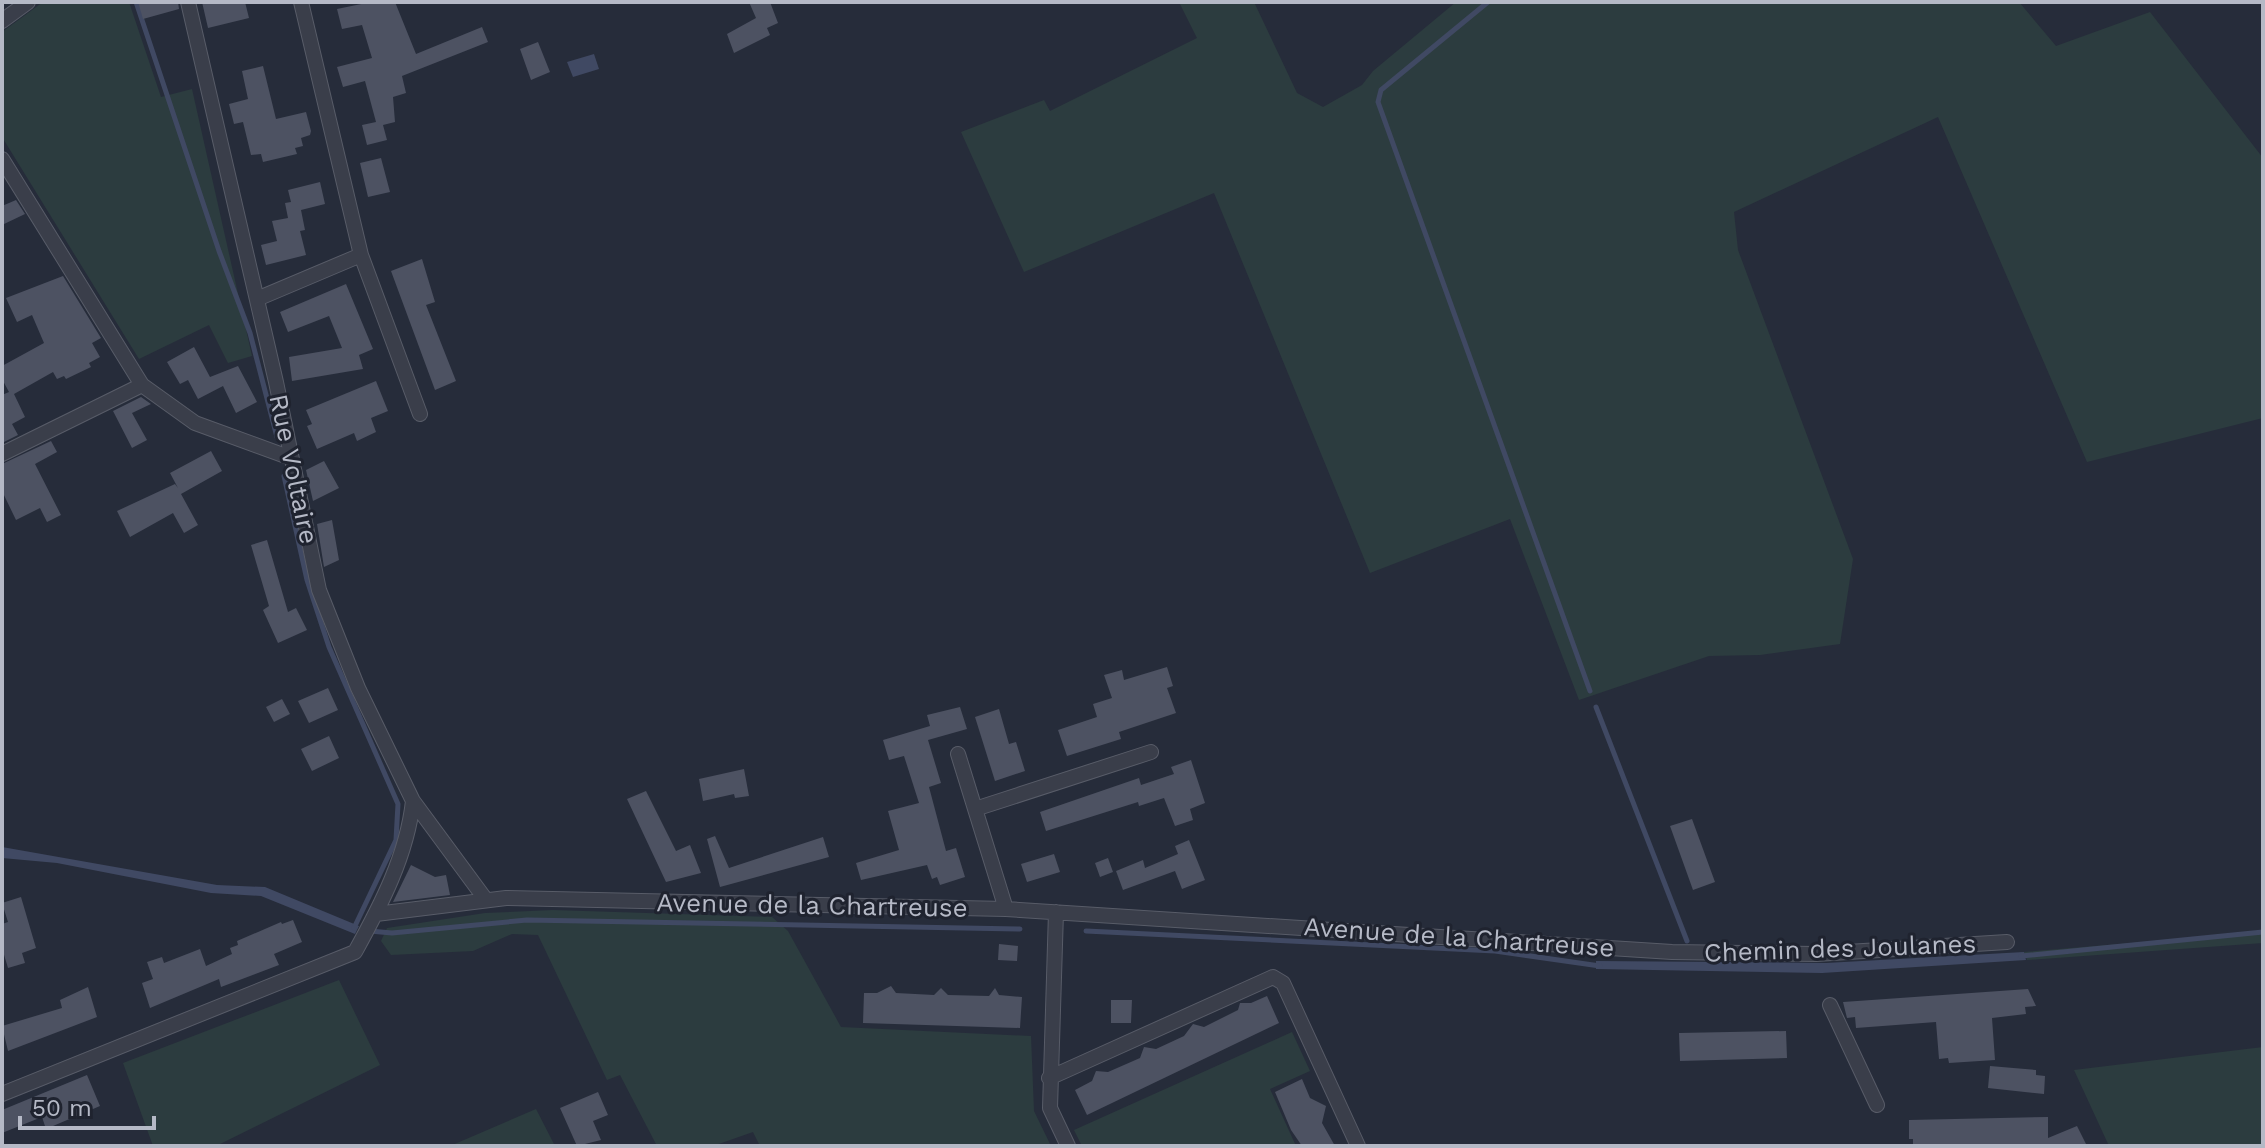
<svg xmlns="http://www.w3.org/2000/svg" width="2265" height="1148" font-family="'Work Sans',sans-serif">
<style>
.green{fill:#2c3c3f}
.water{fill:#404963}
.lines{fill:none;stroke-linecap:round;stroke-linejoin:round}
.stream{stroke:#404963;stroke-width:5}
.building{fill:#4d5262}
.street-casing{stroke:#585c68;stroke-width:16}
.street{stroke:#3a3e4a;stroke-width:14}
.labels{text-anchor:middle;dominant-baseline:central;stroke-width:6;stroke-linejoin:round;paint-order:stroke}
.street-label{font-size:26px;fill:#b5b9c6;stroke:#1f232f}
</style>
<rect width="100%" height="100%" fill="#262c3a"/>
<path class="green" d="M43 2H129L161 97 192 89 252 356 228 363 209 325 139 359 2 137V32Z
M1179 2H1254L1297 93 1323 107 1362 85 1373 71 1456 2H2019L2056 46 2150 12 2263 158V418L2087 462 1938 117 1734 212 1738 250 1853 559 1840 644 1760 655 1709 656 1579 700 1510 519 1370 573 1214 193 1024 272 961 132 1044 100 1050 111 1197 38Z
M553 910 772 917 788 931 841 1027 1031 1036 1034 1111 1051 1146H760L753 1132 713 1146H657L620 1075 607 1080 538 935 512 934 473 951 391 955 381 941 387 928 485 913Z
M2263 932V943L2027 960 2024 952Z
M339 980 380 1065 216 1146H153L123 1063Z
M1292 1032 1310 1071 1270 1089 1296 1146H1082L1074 1130Z
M2263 1047V1146H2109L2074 1070Z
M536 1109 555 1146H450Z"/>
<path class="water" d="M594 54 599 69 573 77 567 62Z
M2 847 217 885 265 887 359 926 355 934 261 896 211 893 57 863 2 858Z
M2024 952 2026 960 1822 973 1596 969V961L1826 963Z"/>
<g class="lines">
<path class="stream" d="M136 2 219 251 250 333 277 437
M1488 2 1381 90 1378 102 1590 691
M284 476 307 580 329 647 398 804 396 840 354 928
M1596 707 1687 941
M370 931 392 933 527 920 1020 929
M1086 931 1495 951 1600 966
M2021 956 2263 932"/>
</g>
<path class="building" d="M138 2H178L179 9 143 19Z
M202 2H245L249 18 208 28Z
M371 2H395L416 54 482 27 488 42 402 76 406 93 393 97 395 122 383 125 387 140 367 145 362 125 376 122 365 81 343 87 337 67 372 58 362 25 342 29 337 9Z
M749 2H770L778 23 767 28 770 35 734 53 727 34 756 18Z
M538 42 550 72 531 80 520 49Z
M263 66 276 119 306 112 311 131 310 135 301 138 303 146 295 148 297 154 263 162 261 154 251 155 243 122 234 124 229 104 248 99 242 71Z
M381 158 390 192 368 197 360 163Z
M320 182 325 204 301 210 305 230 300 231 306 255 266 265 261 245 277 241 272 221 288 218 285 203 291 202 288 190Z
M16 200 25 214 2 225V206Z
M422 259 435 302 426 305 456 381 435 390 391 271Z
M63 276 101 338 92 343 100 357 89 363 91 367 66 379 64 376 57 379 53 372 14 394 25 417 12 424 18 435 2 443V395L9 392 2 379V366L44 343 32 315 17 322 6 298Z
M346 284 373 349 359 355 363 369 292 381 289 357 342 348 329 316 288 332 280 312Z
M194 347 210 377 238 366 257 402 236 413 223 386 198 399 188 380 180 384 167 362Z
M376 381 388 411 371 418 376 432 357 441 354 433 317 449 307 426 312 424 306 410Z
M141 397 151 404 132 413 147 440 132 448 113 411Z
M51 441 57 452 35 464 61 515 47 522 40 508 16 520 2 491V464Z
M211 451 222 471 181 494 198 525 184 533 173 513 130 537 117 511 175 484 178 488 170 473Z
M324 461 339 488 313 501 306 470Z
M332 520 339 560 324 567 317 524Z
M267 540 288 612 296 608 307 630 278 643 263 610 269 606 251 545Z
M1167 667 1173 686 1167 688 1176 713 1119 732 1121 739 1067 756 1058 730 1097 717 1093 704 1112 698 1104 675 1122 670 1124 680Z
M328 688 338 710 309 723 298 701Z
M282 699 290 714 274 722 266 707Z
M960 707 967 729 928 740 941 783 929 787 946 851 956 848 965 877 940 885 937 877 932 879 927 865 861 880 856 863 899 850 888 811 919 803 904 756 889 760 883 740 930 726 927 715Z
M999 709 1009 744 1016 742 1025 771 995 781 975 717Z
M329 736 339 758 312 771 301 749Z
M1191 760 1205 803 1190 809 1193 820 1175 826 1164 798 1139 806 1138 802 1046 831 1040 812 1139 778 1141 785 1174 774 1171 767Z
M744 769 749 796 735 798 734 794 703 801 699 779Z
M646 791 676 851 690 845 701 873 666 882 627 799Z
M1692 819 1715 882 1693 890 1670 826Z
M715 836 729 868 823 837 829 857 720 887 707 839Z
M1189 840 1205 880 1182 889 1175 871 1123 890 1116 871 1143 860 1145 868 1178 854 1175 846Z
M1054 854 1060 872 1027 882 1021 864Z
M1108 858 1113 872 1100 877 1095 863Z
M411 865 435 877 446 875 450 895 393 902Z
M21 897 36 948 22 953 25 963 8 968 2 948V924L8 922 2 903Z
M293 920 302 942 274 954 279 965 221 987 219 979 150 1008 142 983 153 979 147 962 162 957 164 963 200 949 206 966 232 954 230 948 238 945 237 941 281 922 282 924Z
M999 944 1018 946 1017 961 998 960Z
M891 986 896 993 934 995 941 988 948 995 989 996 995 988 999 995 1022 997 1020 1028 863 1023 864 993H877Z
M88 987 97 1017 8 1051 2 1026 62 1008 60 1000Z
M2028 989 2036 1006 2025 1007 2026 1014 1992 1018 1995 1060 1949 1063 1948 1058 1939 1059 1936 1022 1856 1028 1855 1017 1847 1018 1843 1002Z
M1267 996 1279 1023 1087 1115 1075 1090 1092 1081 1096 1071 1108 1072 1140 1058 1144 1047 1156 1049 1184 1036 1193 1024 1204 1027 1238 1010 1240 1003H1251Z
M1111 1000H1132L1131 1023H1111Z
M1786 1031 1787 1058 1680 1061 1679 1033Z
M1990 1066 2036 1070V1075L2045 1076 2044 1094 1988 1088Z
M87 1075 100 1106 46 1129 42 1117 2 1133V1110Z
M1302 1079 1310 1098 1326 1106 1322 1123 1335 1146H1302L1291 1130 1275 1092Z
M598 1092 608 1115 593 1121 601 1140 577 1146 560 1108Z
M2048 1117V1138L2077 1126 2087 1146H1913V1139H1909V1120Z"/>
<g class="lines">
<g class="street-casing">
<path id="street" d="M188 2 276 382 319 590 358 688 413 801 486 900
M301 2 361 255 420 414
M2 21 28 2
M2 159 142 385 195 423 291 458
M257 299 361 255
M2 454 142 385
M958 754 1006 909
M975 809 1151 752
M1056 912 1050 1108 1068 1146
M376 914 506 898 1006 909 1672 952 1816 954 2007 942
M1830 1005 1877 1105
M1049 1078 1273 977 1283 983 1358 1146
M2 1094 355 952C381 905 407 855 413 801"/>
</g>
<use href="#street" class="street"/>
</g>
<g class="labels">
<g class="street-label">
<text transform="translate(294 469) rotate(78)">Rue Voltaire</text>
<text transform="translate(812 905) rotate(1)">Avenue de la Chartreuse</text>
<text transform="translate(1459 937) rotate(4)">Avenue de la Chartreuse</text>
<text transform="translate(1840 948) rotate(-2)">Chemin des Joulanes</text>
</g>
</g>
<rect width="2265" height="1148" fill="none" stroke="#b5b9c6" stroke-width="8"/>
<path d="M20 1116v12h134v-12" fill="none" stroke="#b5b9c6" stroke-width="4"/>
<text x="32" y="1116" font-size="24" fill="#b5b9c6" stroke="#1f232f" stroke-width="6" paint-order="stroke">50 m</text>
</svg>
